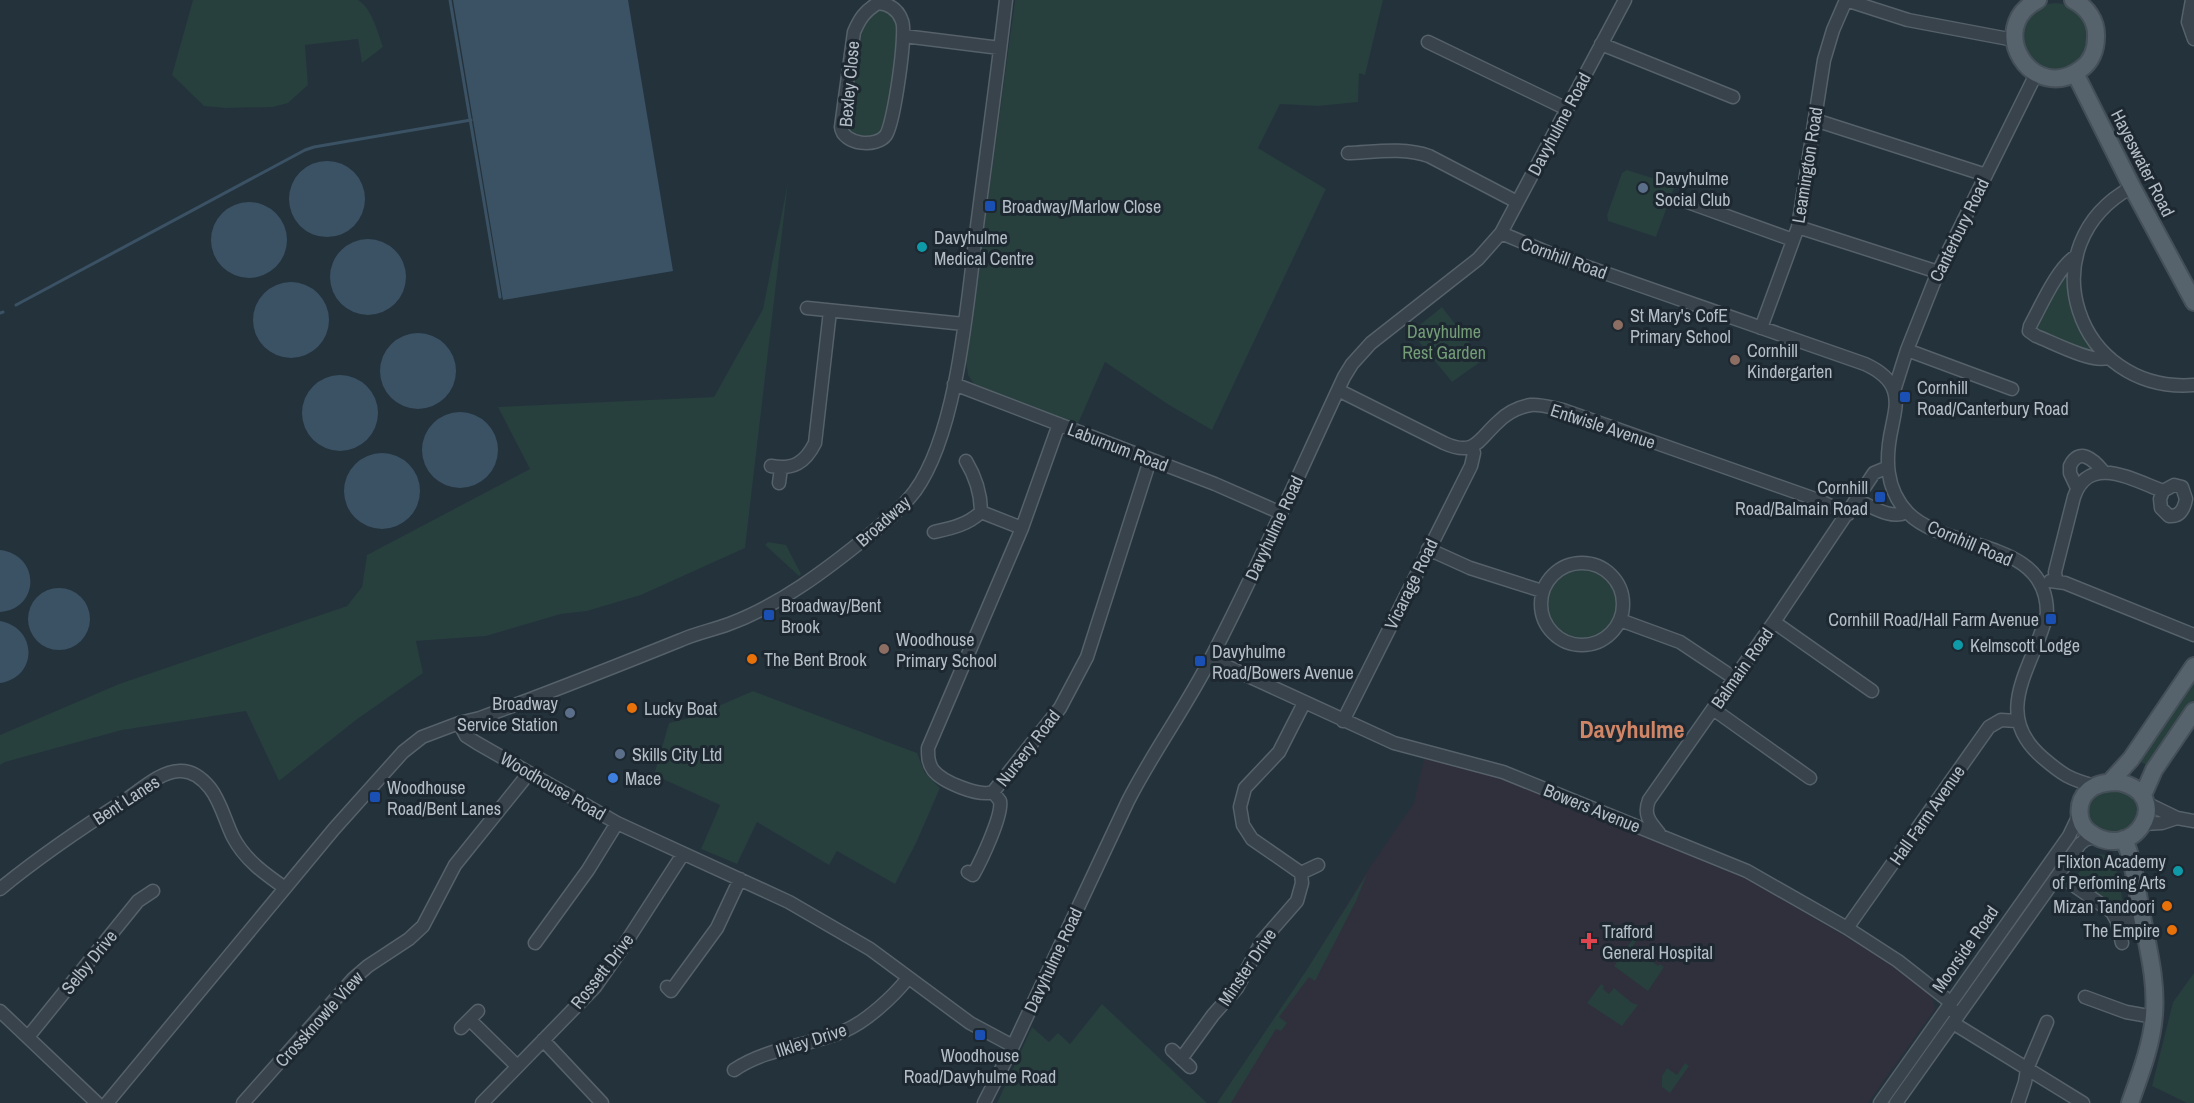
<svg xmlns="http://www.w3.org/2000/svg" width="2194" height="1103" font-family="'Archivo Narrow',sans-serif">
<style>
.medical{fill:#30303d}
.green{fill:#273f3d}
.water{fill:#3a5264}
.lines{fill:none;stroke-linecap:round;stroke-linejoin:round}
.stream{stroke:#3a5264;stroke-width:3}
.minor-casing{stroke:#56616a;stroke-width:15}
.major-casing{stroke:#444f58;stroke-width:20}
.minor{stroke:#38434c;stroke-width:12}
.major{stroke:#56626c;stroke-width:16}
.service-dot{fill:#5c6f8a;stroke:#1d2831;stroke-width:2}
.transit-dot{fill:#1a4fb4;stroke:#1d2831;stroke-width:2}
.culture-dot{fill:#0f9aa8;stroke:#1d2831;stroke-width:2}
.education-dot{fill:#8d6e63;stroke:#1d2831;stroke-width:2}
.food-dot{fill:#e8710a;stroke:#1d2831;stroke-width:2}
.shop-dot{fill:#3f7fe0;stroke:#1d2831;stroke-width:2}
.health-dot{fill:#e0444e;stroke:#1d2831;stroke-width:2}
.labels{text-anchor:middle;dominant-baseline:central;stroke-width:6;stroke-linejoin:round;paint-order:stroke}
.street-label{font-size:18px;fill:#b4bec7;stroke:#1d2831}
.poi-label{font-size:18px;fill:#b4bec7;stroke:#1d2831;text-anchor:start}
.park-label{font-size:18px;fill:#739c77;stroke:#1d2831}
.district-label{font-size:24px;font-weight:bold;fill:#d08566;stroke:#1d2831}
</style>
<rect width="100%" height="100%" fill="#24323c"/>
<path class="medical" d="M1424 759 1492 773 1746 879 1878 955 1927 991 1933 1000 1935 1009 1868 1103H1217L1306 971 1370 867 1414 803Z"/>
<path class="green" d="M193 0H358C372 8 378 33 383 47L362 63 358 39 305 45 308 85 288 103 273 107 225 108 204 106 172 75Z
M1015 0H1383L1365 75 1359 73 1358 102 1318 106 1280 104 1258 148 1326 189 1212 430 1169 405 1105 362 1077 426 974 384 968 375 966 361Z
M2022 37a34 34 0 1 1 68 0a34 34 0 1 1-68 0Z
M876 9H882L893 14 900 31 887 125C884 128 881 134 877 136 868 141 851 133 845 127L859 28Z
M1627 170 1675 185 1656 237 1608 221 1607 215 1622 173Z
M788 182 745 548 641 595 587 611 561 614 486 636 416 641 423 673 356 720 279 781 246 711 122 730 5 762 0 765V735L119 684 347 606 362 587 367 555 530 469 498 407 714 397 763 309Z
M2068 276 2073 309 2084 336 2095 351 2092 353 2038 331 2036 325 2064 277Z
M1442 307 1483 360 1452 382 1411 332Z
M768 542 786 545 801 574 799 576 765 545Z
M1546 605a35 35 0 1 1 70 0a35 35 0 1 1-70 0Z
M2194 676V700L2191 705 2149 766 2138 761Z
M753 691 917 753 925 773 940 788 917 841 895 884 837 851 829 865 757 822 737 864 701 849 720 805 654 775 669 723 693 717Z
M2122 789 2139 801 2138 820C2117 838 2112 835 2088 822 2083 793 2095 792 2122 789Z
M2101 854 2109 856 2115 863 2126 916H2124L2115 902 2103 898 2083 884 2074 883 2073 878C2084 871 2086 856 2101 854Z
M1367 874 1356 901 1315 981 1309 977 1279 1017 1287 1023 1281 1031 1276 1029 1231 1103H1217L1306 971Z
M1633 939 1636 941 1633 946 1658 966 1660 964 1664 967 1648 991 1614 966Z
M2194 973V1103H2187L2152 1086 2173 1002Z
M1601 984 1604 986 1603 989 1609 994 1614 988 1632 1003 1638 1005 1622 1026 1587 1003Z
M1102 1004 1207 1103H997L1032 1027 1049 1042 1058 1033 1070 1044Z
M1685 1063 1689 1066 1670 1093 1662 1087V1076L1667 1068 1677 1075Z"/>
<path class="water" d="M453 0H628L673 271 503 300Z
M289 199a38 38 0 1 1 76 0a38 38 0 1 1-76 0Z
M211 240a38 38 0 1 1 76 0a38 38 0 1 1-76 0Z
M330 277a38 38 0 1 1 76 0a38 38 0 1 1-76 0Z
M253 320a38 38 0 1 1 76 0a38 38 0 1 1-76 0Z
M380 371a38 38 0 1 1 76 0a38 38 0 1 1-76 0Z
M302 413a38 38 0 1 1 76 0a38 38 0 1 1-76 0Z
M422 450a38 38 0 1 1 76 0a38 38 0 1 1-76 0Z
M344 491a38 38 0 1 1 76 0a38 38 0 1 1-76 0Z
M0 550C41 555 40 609 0 612Z
M28 619a31 31 0 1 1 62 0a31 31 0 1 1-62 0Z
M0 621C38 628 38 677 0 683Z"/>
<g class="lines">
<path class="stream" d="M450 0 500 297
M16 305 305 150 314 147 471 120
M0 313 3 312"/>
<g class="minor-casing">
<path id="minor" d="M1846 0 1908 20 2014 40
M2192 0 2188 22 2194 39
M878 3C889 4 898 9 902 21 907 33 894 123 886 135 877 148 843 145 841 127L854 32C860 18 865 11 878 3Z
M904 36 1000 48
M1428 42 1567 109
M1601 44 1733 97
M1815 120 1986 175
M1348 153C1375 152 1403 147 1429 156L1517 202
M2132 187C2026 245 2076 394 2194 385
M1685 201 1793 240
M1798 227 1938 272
M1501 233 1556 256 1865 364C1876 369 1890 378 1894 391 1898 403 1894 416 1892 427 1885 458 1885 489 1908 513 1948 553 2047 537 2047 613 2035 666 1989 712 2043 758 2063 775 2069 779 2095 786
M2076 256C2057 268 2041 306 2030 326L2029 331 2036 336C2052 342 2091 363 2107 358
M807 308 964 324
M1761 328 1798 227 1824 60 1833 30 1846 0
M1907 350 2012 389
M954 384 1215 484 1281 513
M1338 390 1444 443C1475 457 1478 440 1498 422 1507 413 1519 407 1531 405 1541 404 1553 408 1563 410L1818 500 1848 514
M1894 391 1907 350 1938 272 2036 74
M1059 424 1022 528 928 748C928 756 928 763 933 770 942 782 979 797 993 792L1060 708 1087 657 1150 460
M771 466C793 470 805 463 815 443L830 311
M779 483 781 468
M2174 485 2182 487 2186 499C2184 509 2180 517 2169 516L2161 508 2160 499 2163 491Z
M2077 488 2070 473V466C2079 447 2093 459 2103 471
M1857 500C1873 507 1891 520 1907 512
M981 512 1022 528
M934 532C952 528 967 525 981 512 981 494 975 476 966 461
M1428 549 1470 568 1542 591
M1541 604a41 41 0 1 1 82 0a41 41 0 1 1-82 0Z
M2056 580 2055 572 2074 497C2089 453 2133 480 2163 491
M2050 581 2065 583 2194 635
M1620 620 1680 642 1734 678
M1774 622 1872 691
M1211 659 1394 743 1503 772 1747 871 1847 928 1898 961 1949 1001 1952 1010 1958 1015
M1713 709 1810 778
M1343 721 1471 466 1474 453 1472 447
M459 723 466 736 477 743 617 823 789 902 870 949 970 1023 1013 1046
M2146 803 2177 818 2194 821
M2143 824 2162 823 2177 818
M1659 833C1650 822 1643 815 1649 800L1774 622 1874 473 1886 468
M968 872 973 875C981 861 1003 815 1000 801L993 792
M1301 873 1318 865
M2059 875 2112 912 2117 921 2122 943
M0 889C40 856 83 827 127 799 142 789 160 772 179 771 192 770 202 778 210 788 221 802 225 821 233 837 245 860 265 874 285 888
M2117 921 2142 917
M1847 928 1989 727 2001 720 2017 721
M535 943 588 870 617 823
M667 987 671 991 717 928 740 879
M2085 997 2126 1012 2154 1017
M0 1011 97 1103
M470 1020 517 1066
M1953 1023 2083 1103
M461 1028 478 1011
M28 1037 138 901 153 891
M543 1040 602 1103
M1172 1050 1190 1067
M1181 1059 1213 1015 1237 988 1262 941 1297 901 1302 883 1301 873 1252 839 1243 825 1240 807 1245 788 1279 752 1304 703
M734 1070C766 1048 808 1046 844 1031 866 1022 894 996 908 978
M107 1103 334 829 403 752 422 737 459 723 480 718C548 693 614 667 681 640 697 633 713 630 729 624 780 605 826 570 868 536 885 522 902 508 915 491 957 433 967 306 976 234 986 156 997 78 1006 0
M243 1103 353 979 368 966 409 939 423 926 455 865 529 773
M482 1103 595 987 621 950 683 854
M984 1103 1013 1046 1128 801C1153 752 1186 707 1211 658 1259 566 1300 471 1344 377L1352 364 1371 343 1478 259 1501 233 1625 0
M1880 1103 2069 836 2079 815
M1896 1103 2080 844 2085 840 2096 836
M2018 1103 2025 1082 2027 1069 2047 1022"/>
</g>
<g class="major-casing">
<path id="major" d="M2038 0C1984 28 2033 105 2081 69 2091 62 2096 50 2096 37 2097 21 2087 7 2073 0
M2075 73 2132 187 2194 302
M2110 782 2131 759 2194 666
M2118 782C2177 794 2134 866 2089 832 2077 823 2076 802 2088 791 2095 784 2107 782 2118 782Z
M2143 795 2154 770 2194 711
M2124 839C2134 862 2136 886 2141 911 2147 945 2157 979 2154 1015 2152 1044 2140 1075 2130 1103"/>
</g>
<use href="#minor" class="minor"/>
<use href="#major" class="major"/>
</g>
<g class="service-dot">
<circle cx="1643" cy="188" r="6"/>
<circle cx="570" cy="713" r="6"/>
<circle cx="620" cy="754" r="6"/>
</g>
<g class="transit-dot">
<rect x="984" y="200" width="12" height="12" rx="3"/>
<rect x="1899" y="391" width="12" height="12" rx="3"/>
<rect x="1874" y="491" width="12" height="12" rx="3"/>
<rect x="763" y="609" width="12" height="12" rx="3"/>
<rect x="2045" y="613" width="12" height="12" rx="3"/>
<rect x="1194" y="655" width="12" height="12" rx="3"/>
<rect x="369" y="791" width="12" height="12" rx="3"/>
<rect x="974" y="1029" width="12" height="12" rx="3"/>
</g>
<g class="culture-dot">
<circle cx="922" cy="247" r="6"/>
<circle cx="1958" cy="645" r="6"/>
<circle cx="2178" cy="871" r="6"/>
</g>
<g class="education-dot">
<circle cx="1618" cy="325" r="6"/>
<circle cx="1735" cy="360" r="6"/>
<circle cx="884" cy="649" r="6"/>
</g>
<g class="food-dot">
<circle cx="752" cy="659" r="6"/>
<circle cx="632" cy="708" r="6"/>
<circle cx="2167" cy="906" r="6"/>
<circle cx="2172" cy="930" r="6"/>
</g>
<circle class="shop-dot" cx="613" cy="778" r="6"/>
<path class="health-dot" d="M1586 932h6v6h6v6h-6v6h-6v-6h-6v-6h6z"/>
<g class="labels">
<g class="street-label">
<text transform="translate(849 84) rotate(-85)">Bexley Close</text>
<text transform="translate(1559 124) rotate(-62)">Davyhulme Road</text>
<text transform="translate(2143 163) rotate(63)">Hayeswater Road</text>
<text transform="translate(1807 165) rotate(-81)">Leamington Road</text>
<text transform="translate(1959 230) rotate(-64)">Canterbury Road</text>
<text transform="translate(1564 258) rotate(20)">Cornhill Road</text>
<text transform="translate(1603 426) rotate(18)">Entwisle Avenue</text>
<text transform="translate(1118 447) rotate(21)">Laburnum Road</text>
<text transform="translate(883 521) rotate(-42)">Broadway</text>
<text transform="translate(1274 528) rotate(-65)">Davyhulme Road</text>
<text transform="translate(1970 543) rotate(23)">Cornhill Road</text>
<text transform="translate(1411 584) rotate(-64)">Vicarage Road</text>
<text transform="translate(1742 668) rotate(-55)">Balmain Road</text>
<text transform="translate(1028 748) rotate(-52)">Nursery Road</text>
<text transform="translate(553 786) rotate(30)">Woodhouse Road</text>
<text transform="translate(126 800) rotate(-33)">Bent Lanes</text>
<text transform="translate(1592 808) rotate(22)">Bowers Avenue</text>
<text transform="translate(1927 815) rotate(-55)">Hall Farm Avenue</text>
<text transform="translate(1965 949) rotate(-55)">Moorside Road</text>
<text transform="translate(1053 960) rotate(-65)">Davyhulme Road</text>
<text transform="translate(89 962) rotate(-51)">Selby Drive</text>
<text transform="translate(1247 967) rotate(-56)">Minster Drive</text>
<text transform="translate(602 971) rotate(-52)">Rossett Drive</text>
<text transform="translate(319 1019) rotate(-48)">Crossknowle View</text>
<text transform="translate(811 1040) rotate(-18)">Ilkley Drive</text>
</g>
<g class="poi-label">
<text x="1655" y="178">Davyhulme<tspan x="1655" dy="21">Social Club</tspan></text>
<text x="1002" y="206">Broadway/Marlow Close</text>
<text x="934" y="237">Davyhulme<tspan x="934" dy="21">Medical Centre</tspan></text>
<text x="1630" y="315">St Mary's CofE<tspan x="1630" dy="21">Primary School</tspan></text>
<text x="1747" y="350">Cornhill<tspan x="1747" dy="21">Kindergarten</tspan></text>
<text x="1917" y="387">Cornhill<tspan x="1917" dy="21">Road/Canterbury Road</tspan></text>
<text x="1868" y="487" text-anchor="end">Cornhill<tspan x="1868" dy="21">Road/Balmain Road</tspan></text>
<text x="781" y="605">Broadway/Bent<tspan x="781" dy="21">Brook</tspan></text>
<text x="2039" y="619" text-anchor="end">Cornhill Road/Hall Farm Avenue</text>
<text x="896" y="639">Woodhouse<tspan x="896" dy="21">Primary School</tspan></text>
<text x="1970" y="645">Kelmscott Lodge</text>
<text x="1212" y="651">Davyhulme<tspan x="1212" dy="21">Road/Bowers Avenue</tspan></text>
<text x="764" y="659">The Bent Brook</text>
<text x="558" y="703" text-anchor="end">Broadway<tspan x="558" dy="21">Service Station</tspan></text>
<text x="644" y="708">Lucky Boat</text>
<text x="632" y="754">Skills City Ltd</text>
<text x="625" y="778">Mace</text>
<text x="387" y="787">Woodhouse<tspan x="387" dy="21">Road/Bent Lanes</tspan></text>
<text x="2166" y="861" text-anchor="end">Flixton Academy<tspan x="2166" dy="21">of Perfoming Arts</tspan></text>
<text x="2155" y="906" text-anchor="end">Mizan Tandoori</text>
<text x="2160" y="930" text-anchor="end">The Empire</text>
<text x="1602" y="931">Trafford<tspan x="1602" dy="21">General Hospital</tspan></text>
<text x="980" y="1055" text-anchor="middle">Woodhouse<tspan x="980" dy="21">Road/Davyhulme Road</tspan></text>
</g>
<g class="park-label">
<text x="1444" y="331">Davyhulme<tspan x="1444" dy="21">Rest Garden</tspan></text>
</g>
<g class="district-label">
<text x="1632" y="729">Davyhulme</text>
</g>
</g>
</svg>
